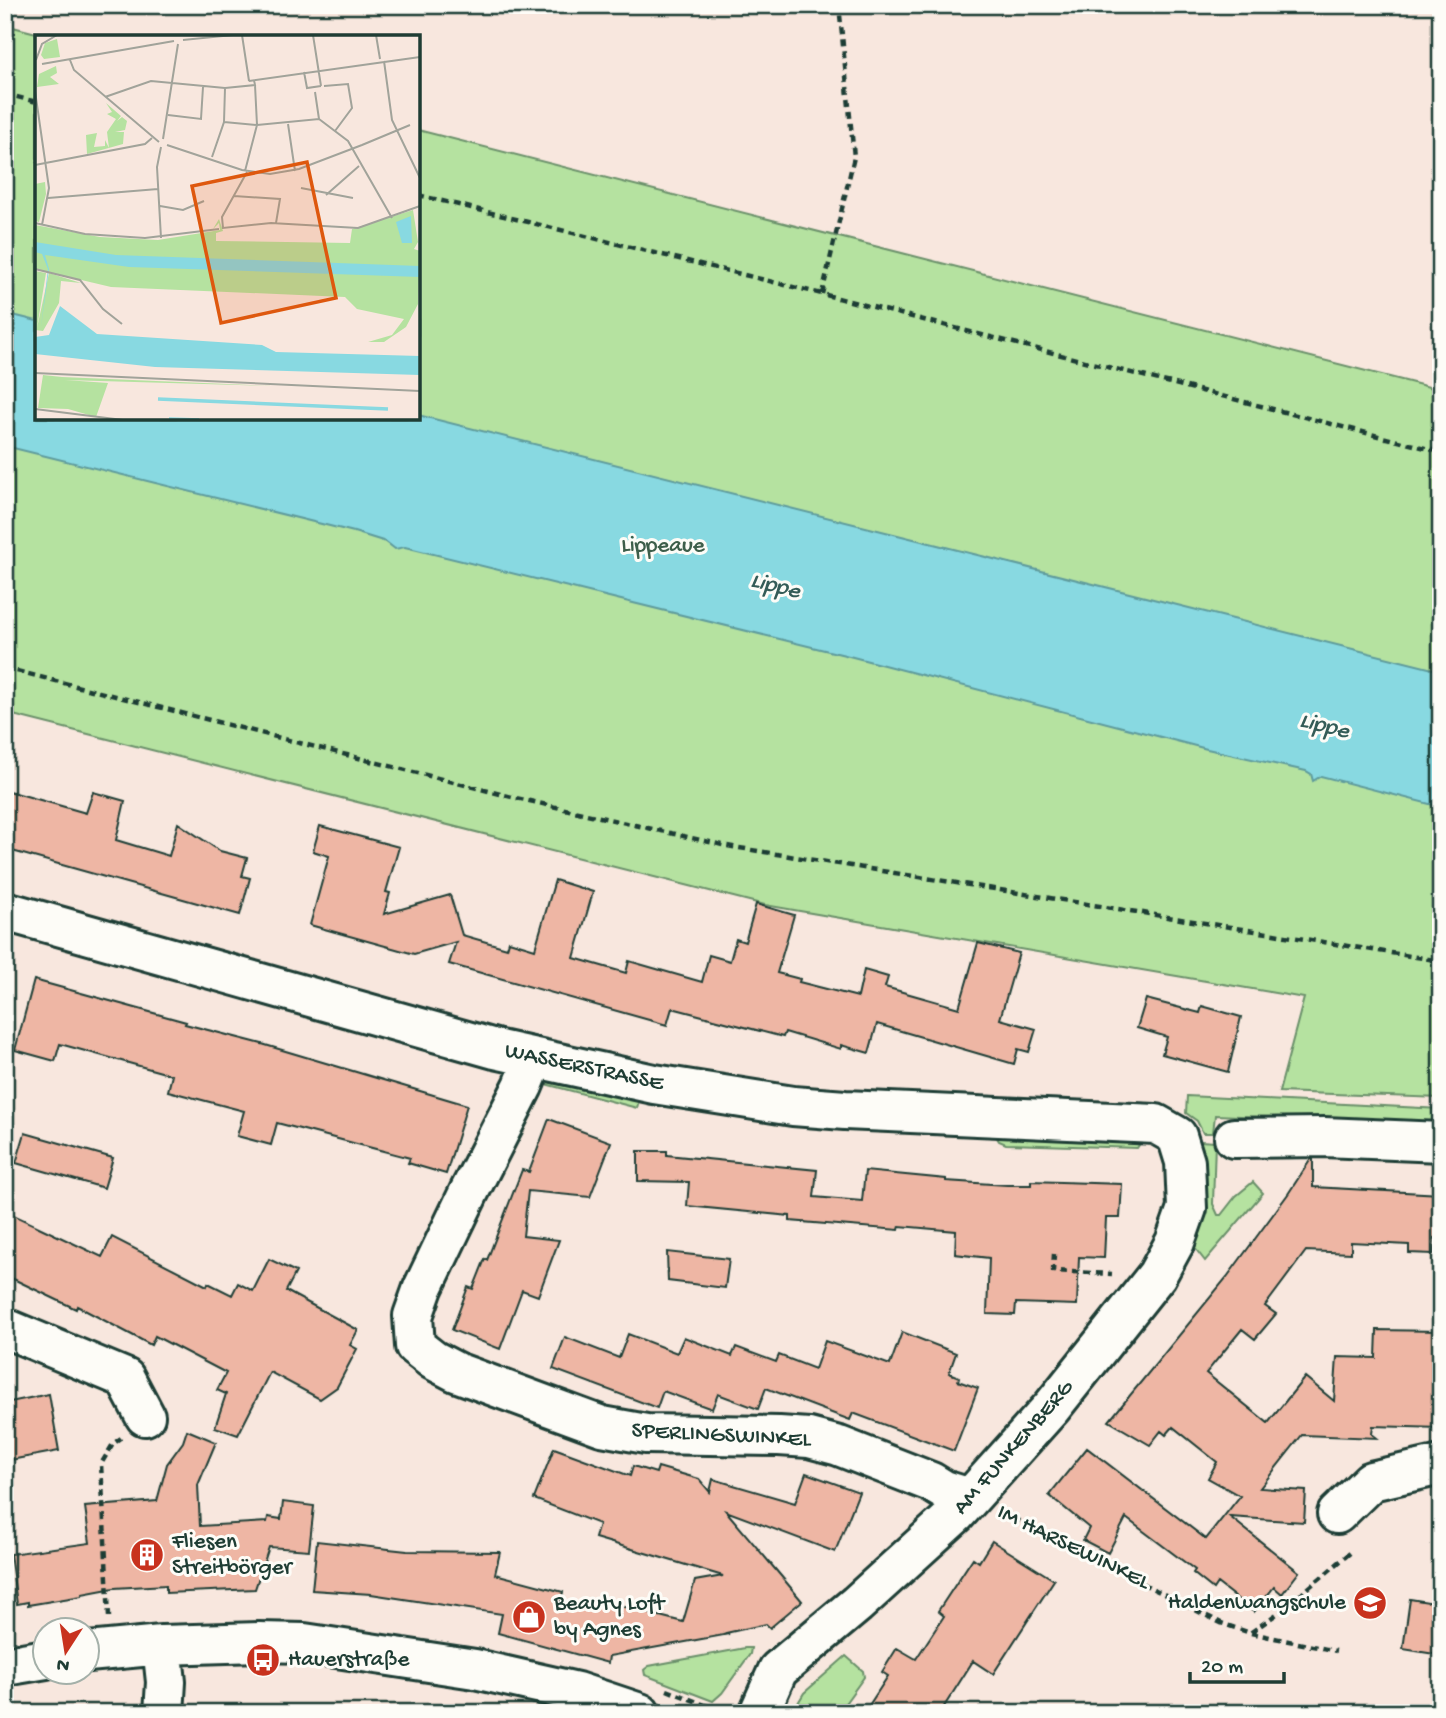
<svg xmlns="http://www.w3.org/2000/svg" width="1446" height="1718" font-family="'Gochi Hand',sans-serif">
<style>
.green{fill:#b5e2a0;stroke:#6a906a;stroke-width:2}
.water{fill:#88d9e1;stroke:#5e9b9c;stroke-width:2}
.building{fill:#eeb6a4;stroke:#1f3d34;stroke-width:2}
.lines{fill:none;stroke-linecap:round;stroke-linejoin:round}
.minor-casing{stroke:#1f3d34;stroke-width:44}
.path{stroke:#1f3d34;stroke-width:4.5;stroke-dasharray:7 5;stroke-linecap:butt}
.minor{stroke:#fdfcf7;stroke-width:38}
.labels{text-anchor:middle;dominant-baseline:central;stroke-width:6;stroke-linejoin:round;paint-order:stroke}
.park-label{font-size:23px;fill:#3d5e4a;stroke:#fdfcf7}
.street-label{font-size:23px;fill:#1f3d34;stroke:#fdfcf7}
.poi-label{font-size:23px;fill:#1f3d34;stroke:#fdfcf7;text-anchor:start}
.water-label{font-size:24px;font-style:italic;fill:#345c57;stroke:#fdfcf7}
.inset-river{fill:none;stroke:#88d9e1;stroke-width:3.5}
.inset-road{fill:none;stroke:#a1a39a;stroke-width:2}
.view{fill:#de580e;fill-opacity:0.15;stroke:#de580e;stroke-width:3.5}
.inset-edge{fill:none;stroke:#1f3d34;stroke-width:3.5}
</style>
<rect width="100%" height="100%" fill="#f8e7de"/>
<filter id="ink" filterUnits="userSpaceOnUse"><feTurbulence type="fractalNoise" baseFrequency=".0143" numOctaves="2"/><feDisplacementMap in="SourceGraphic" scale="14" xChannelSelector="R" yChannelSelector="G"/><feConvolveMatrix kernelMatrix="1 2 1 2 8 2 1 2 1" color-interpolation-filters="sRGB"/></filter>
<g filter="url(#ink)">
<path class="green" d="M5 25 52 37H37V418H418V130L1441 390V1098L1279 1092 1304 998 765 905 5 713Z
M552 1077 640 1096 637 1108 545 1084Z
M1187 1096 1441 1109V1124L1215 1115 1213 1133H1203L1197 1121 1186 1113Z
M992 1130 1138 1139 1139 1145 1137 1148 1006 1144 999 1141Z
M1200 1141 1215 1142 1213 1204 1218 1215H1221L1236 1196 1253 1182 1263 1193 1205 1261 1191 1243 1199 1207Z
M745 1648H751L750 1654 722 1693 713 1701 645 1675 644 1670 649 1666Z
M846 1656 863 1671 864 1677 838 1713H792L804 1693Z"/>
<path class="water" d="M5 313 37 321V418H418V415L1441 671V807L1321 776 1313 781 1311 774 1306 771 1207 749 849 656 405 547 395 549 386 542 354 532 5 446Z"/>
<path class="building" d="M5 790 86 813 93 792 125 801 116 840 169 856 178 823 220 851 247 858 242 876 250 878 240 915 5 849Z
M320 826 399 847 386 892 390 893 384 914 450 895 462 935 507 948 509 941 535 949 555 880 593 892 574 958 626 973 629 961 702 982 709 955 730 961 736 939 745 942 756 904 794 915 777 973 800 979 799 982 858 997 864 970 888 977 885 987 959 1008 978 943 1019 953 1000 1019 1036 1029 1029 1052 1018 1049 1014 1064 877 1024 869 1053 841 1045V1049L785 1032 783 1037 672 1008 667 1025 449 964 456 942 414 954 310 925 329 856 313 851Z
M34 980 186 1022 185 1024 262 1044 467 1105 446 1174 408 1163 410 1158 277 1123 271 1145 237 1136 244 1111 168 1091 172 1075 60 1044 55 1061 15 1050Z
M1146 999 1200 1013 1202 1006 1241 1017 1228 1072 1162 1054 1167 1037 1137 1028Z
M549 1119 611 1142 590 1197 528 1191 523 1236 559 1240 538 1296 522 1290 500 1349 452 1330 468 1287 473 1289 485 1259 487 1260 522 1170 529 1172Z
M25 1133 113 1158 104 1188 16 1163Z
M638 1151H667V1155L817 1170 814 1197 862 1201 865 1171 946 1179V1181L1007 1185H1031V1181L1122 1184 1120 1218H1106L1104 1258 1079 1257 1077 1305 1016 1303 1015 1315 987 1314 989 1258 955 1254 956 1231 900 1226 899 1230 790 1221V1216L687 1206 689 1182 638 1181Z
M1311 1159H1313V1187L1441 1194V1239L1434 1238 1433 1254 1409 1253V1245L1351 1242V1253L1306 1251 1265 1306 1276 1314 1255 1339 1242 1329 1206 1373 1268 1423 1305 1377 1334 1401 1337 1357 1376 1358 1377 1330 1441 1331V1428L1373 1426 1372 1434 1377 1438 1302 1435 1260 1488 1306 1491 1304 1522 1230 1517 1299 1572 1282 1594 1274 1587 1254 1612 1217 1583 1213 1589 1193 1573 1195 1570 1126 1518 1108 1553 1083 1540 1089 1528 1049 1495 1087 1448 1206 1539 1240 1496 1208 1478 1217 1462 1173 1427 1166 1435 1161 1431 1150 1445 1109 1421 1227 1277 1288 1194Z
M5 1211 102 1257 112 1237 207 1286 208 1283 232 1295 238 1283 253 1291 269 1259 296 1272 286 1291 358 1330 350 1345 357 1349 337 1387 320 1399 270 1372 238 1435 215 1427 226 1394 217 1390 226 1373 155 1336 151 1345 77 1306 76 1309 5 1275Z
M667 1252 729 1259 725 1288 668 1281Z
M902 1332 956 1353 949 1373 959 1377 958 1381 978 1388 954 1451 853 1413 850 1420 766 1388 758 1409 718 1394 712 1409 663 1391 657 1408 553 1369 565 1337 619 1358 628 1334 677 1353 684 1337 732 1356 736 1347 776 1362 779 1355 815 1369 825 1341 890 1365Z
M49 1394 59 1451 5 1461V1403Z
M187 1430 216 1442 198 1485 200 1526 267 1522 268 1517 281 1519 283 1502 314 1506 309 1550 269 1547 255 1589 166 1593V1585L114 1588 82 1594V1596L28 1605V1602L17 1604 10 1554 90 1543 85 1507 157 1501 167 1464 183 1442Z
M554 1448 630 1476 633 1466 656 1473 658 1467 699 1479 710 1492 713 1479 795 1503 806 1473 859 1492 835 1552 726 1511 802 1601 770 1628 766 1624 726 1633 729 1634 609 1656 608 1663 498 1633 502 1614 371 1594 312 1590 317 1541 407 1551 500 1552 495 1574 563 1592 559 1608 597 1600 683 1622 695 1581 723 1576 595 1538 599 1524 534 1499Z
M992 1541 1054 1580 993 1674 973 1661 940 1713H864L888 1676 882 1672 897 1648 916 1659 944 1616 938 1611 973 1558 979 1562Z
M1410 1599 1441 1604V1655L1403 1649Z"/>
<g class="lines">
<g class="minor-casing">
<path id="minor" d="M5 911 495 1049 654 1084 793 1106 845 1110 1156 1124 1177 1136 1185 1162 1187 1208 1175 1242 1157 1275 1052 1407 956 1514 857 1604 778 1670 759 1713
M534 1059 523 1086 469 1192 423 1288 413 1316 415 1346 433 1360 456 1372 602 1426 646 1434 779 1436 809 1438 839 1446 931 1482 944 1490 970 1498
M1234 1138 1324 1137 1441 1142
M5 1328 125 1378 145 1416
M1337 1514 1371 1481 1441 1465
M162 1645 166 1682 164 1713
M88 1652 162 1645 259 1642 304 1643 475 1669 577 1692 640 1713
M5 1666 46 1659"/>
</g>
<path class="path" d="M5 94 37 102
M418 195 822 294 1441 452
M822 294 854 157 839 5
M5 668 512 797 727 846 1441 961
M1054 1254 1053 1271 1112 1274
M1003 1513 1221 1623 1250 1633 1281 1611 1350 1553
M109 1617 101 1464 113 1444 121 1438
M1251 1633 1336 1651
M667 1690 725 1713"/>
<use href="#minor" class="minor"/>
</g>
</g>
<defs>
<g id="building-disc" transform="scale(1.75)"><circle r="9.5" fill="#c8321e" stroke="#fdfcf7"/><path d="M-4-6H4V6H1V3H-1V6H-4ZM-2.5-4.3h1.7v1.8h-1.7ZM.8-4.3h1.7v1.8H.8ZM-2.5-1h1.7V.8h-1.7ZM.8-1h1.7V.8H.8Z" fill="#fff"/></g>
<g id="school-disc" transform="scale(1.75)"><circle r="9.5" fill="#c8321e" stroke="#fdfcf7"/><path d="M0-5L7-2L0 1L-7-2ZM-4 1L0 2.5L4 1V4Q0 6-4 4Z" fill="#fff"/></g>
<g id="shop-disc" transform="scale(1.75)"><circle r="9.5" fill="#c8321e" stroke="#fdfcf7"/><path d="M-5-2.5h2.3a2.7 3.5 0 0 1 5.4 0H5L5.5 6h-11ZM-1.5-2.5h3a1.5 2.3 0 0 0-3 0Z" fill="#fff"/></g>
<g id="bus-disc" transform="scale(1.75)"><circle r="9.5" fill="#c8321e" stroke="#fdfcf7"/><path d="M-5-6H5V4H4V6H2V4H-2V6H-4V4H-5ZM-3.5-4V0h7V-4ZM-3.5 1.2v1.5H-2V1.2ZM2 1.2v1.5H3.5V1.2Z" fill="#fff"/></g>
</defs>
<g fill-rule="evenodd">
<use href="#building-disc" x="147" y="1555"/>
<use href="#school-disc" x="1370" y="1603"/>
<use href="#shop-disc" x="529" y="1617"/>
<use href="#bus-disc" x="263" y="1660"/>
</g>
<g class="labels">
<g class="park-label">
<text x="663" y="546">Lippeaue</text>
</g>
<g class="street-label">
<text transform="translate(584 1068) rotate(12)">WASSERSTRASSE</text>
<text transform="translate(721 1436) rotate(3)">SPERLINGSWINKEL</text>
<text transform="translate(1014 1448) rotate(-49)">AM FUNKENBERG</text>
<text transform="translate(1073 1548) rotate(26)">IM HARSEWINKEL</text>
</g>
<g class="poi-label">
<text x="172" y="1542">Fliesen<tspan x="172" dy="26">Streitbörger</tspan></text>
<text x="1346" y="1603" text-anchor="end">Haldenwangschule</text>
<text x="554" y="1604">Beauty Loft<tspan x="554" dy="26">by Agnes</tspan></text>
<text x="288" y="1660">Hauerstraße</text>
</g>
<g class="water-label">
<text transform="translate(775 587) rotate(14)">Lippe</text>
<text transform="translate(1324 727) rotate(14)">Lippe</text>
</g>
</g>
<g transform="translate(35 35)">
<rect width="385" height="385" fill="#f8e7de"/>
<path d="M22 4 25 22 9 24 6 20 10 8ZM21 31 22 38 15 42 24 49 2 52 4 39ZM71 68 86 81 82 86 87 82 92 86 90 95 80 97H89L88 109 52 119 51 100 62 98 59 112 70 111V105L74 113 72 97 81 84 72 79 77 77ZM10 147 11 159 4 187 0 186V149ZM378 175 383 207 379 214 385 216 383 269 371 292 349 307H333L357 300 369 284 322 274 310 262 76 252 0 234V190L65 202 123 205 185 195 184 188 178 194 184 184 188 196 181 198V206L315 208 317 194ZM0 236 11 238 2 293 14 238 46 248 26 246 24 268 8 296 0 295ZM8 340 27 342 239 351 30 345 73 348 61 382 33 374 3 373Z" fill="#b5e2a0"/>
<path d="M376 181 377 208H367L361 187ZM0 207 81 220 385 231V242L94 232 10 220 14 234 6 292 13 234 7 219 0 217ZM25 271 62 299 227 310 241 317 385 321V340L120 332 0 319V302L14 300Z" fill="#88d9e1"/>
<path class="inset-river" d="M123 364 353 374M134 384 164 385"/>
<path class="inset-road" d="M207 0 214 46M278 0 286 51M341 0 345 24M148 5 198 0M1 25 7 9 22 0M35 25 39 35 124 107M349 26 357 85 385 143M7 29 139 6M269 37 272 53 286 51M214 46 385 22M289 51 313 49 317 73 300 96M0 56 14 153 7 190M280 57 284 84M70 62 116 46 190 53 220 50 219 45M133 80 166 84 168 52M189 87 222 90 284 84 313 106 357 183M253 89 260 136M128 104 143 9M132 110 207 135 235 139 264 134 327 110M327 110 375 90M126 112 122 132 126 203M177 122 189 87 190 53M0 130 110 109 117 103M210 136 222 90 220 50M212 137 187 182 188 193 236 188 323 193 385 171M266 153 318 163M291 160 324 131M199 161 245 164 241 188M13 163 123 154M125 171 148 175 169 166M0 188 50 199 110 203 184 194M0 234 45 245 68 274 87 289M0 338 385 356M0 374 88 385"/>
<path class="view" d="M272 127 301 263 186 288 157 151Z"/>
<rect width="385" height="385" class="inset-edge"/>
</g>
<rect width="1446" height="1718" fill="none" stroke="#fdfcf7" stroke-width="28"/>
<rect x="14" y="14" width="1418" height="1690" fill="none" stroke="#1f3d34" stroke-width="2.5" filter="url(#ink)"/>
<g transform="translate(66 1651) rotate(192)"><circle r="33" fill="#fdfcf7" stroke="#a4b0a9" stroke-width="2"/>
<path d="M0-5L12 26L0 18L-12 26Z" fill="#c8321e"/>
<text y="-10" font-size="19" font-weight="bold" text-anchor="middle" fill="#1f3d34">N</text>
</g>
<path d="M1190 1672v10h94v-10" fill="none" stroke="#1f3d34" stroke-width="3.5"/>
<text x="1201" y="1672" font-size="21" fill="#1f3d34" stroke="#fdfcf7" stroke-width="5" paint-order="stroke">20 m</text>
</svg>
